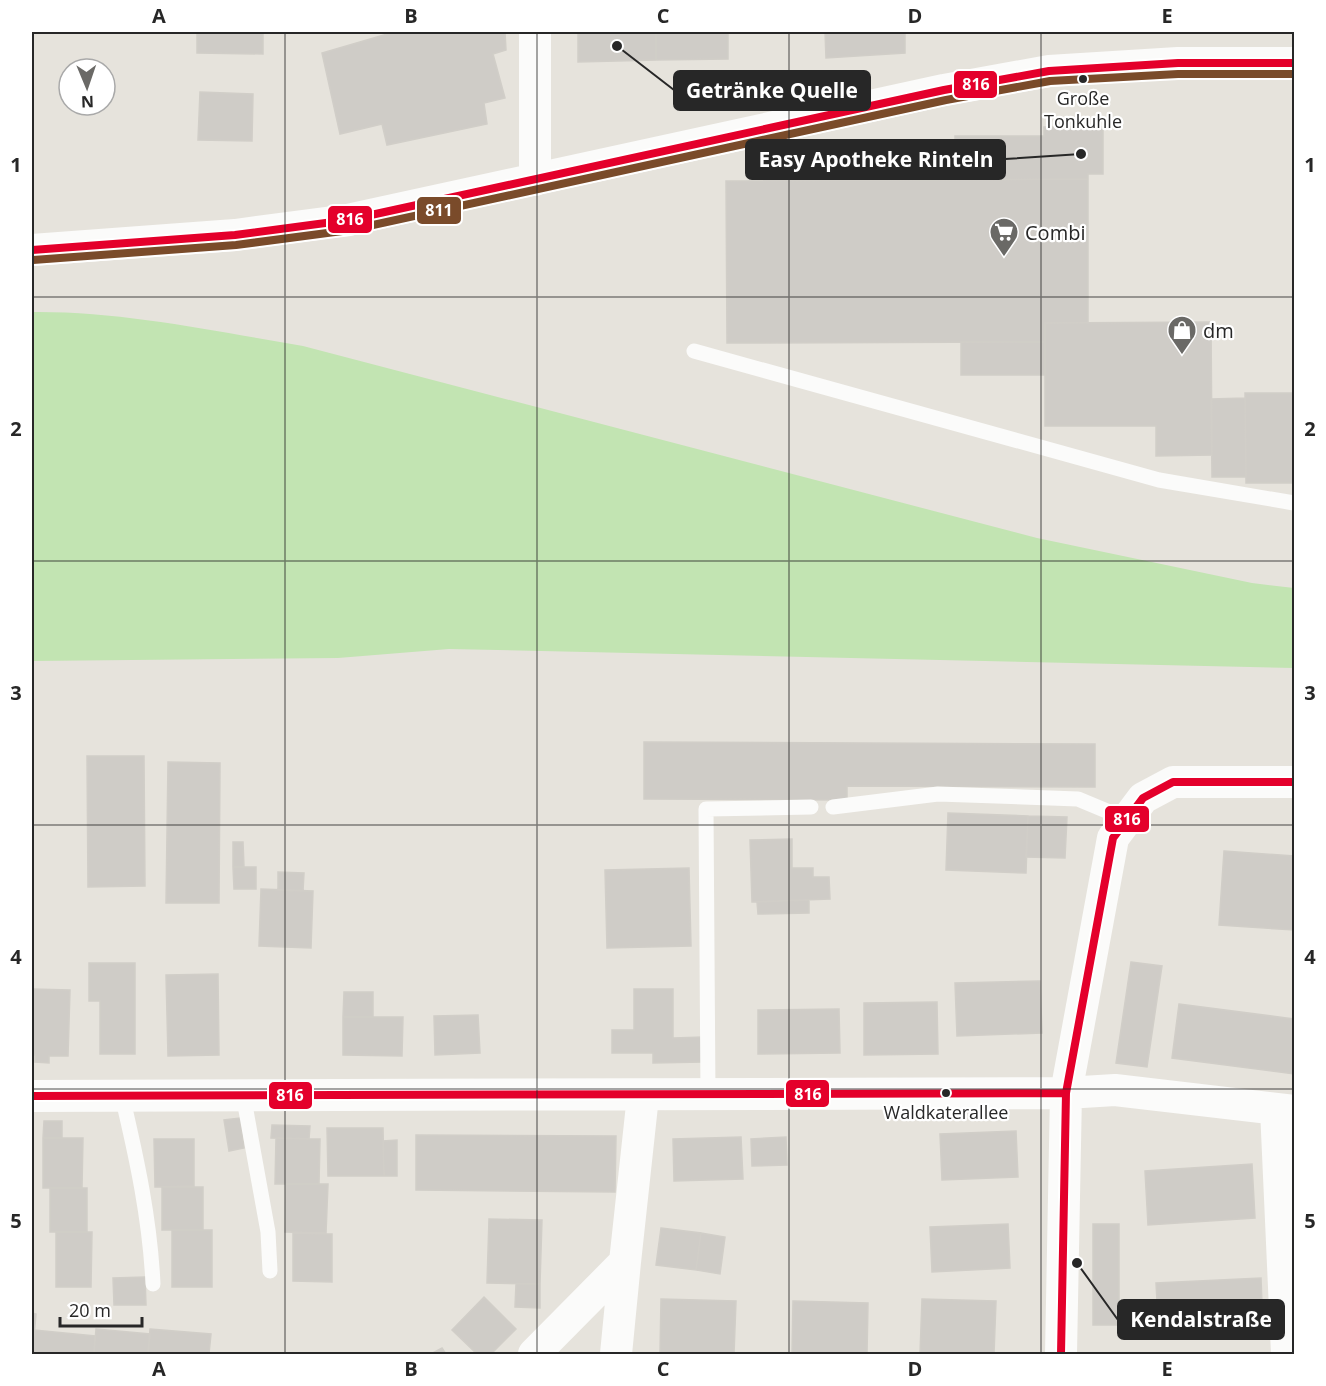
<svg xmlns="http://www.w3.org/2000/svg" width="1326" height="1386" font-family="'Open Sans',sans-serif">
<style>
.green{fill:#c2e4b2}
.building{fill:#cfccc7;stroke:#d1cec8;stroke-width:1.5}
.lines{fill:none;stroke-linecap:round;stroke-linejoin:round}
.lane{stroke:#fbfbfa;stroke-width:15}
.street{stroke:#fbfbfa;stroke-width:32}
.bus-1-casing{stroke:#fff;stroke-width:12}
.bus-2-casing{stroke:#fff;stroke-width:12}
.bus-1{stroke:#e4002b;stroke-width:8}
.bus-2{stroke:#7a4b2a;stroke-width:8}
.grid{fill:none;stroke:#272727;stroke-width:1.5;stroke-opacity:0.55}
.bus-dot{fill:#272727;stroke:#fff;stroke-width:2}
.labels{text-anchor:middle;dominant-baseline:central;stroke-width:4.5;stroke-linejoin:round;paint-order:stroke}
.bus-label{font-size:18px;fill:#272727;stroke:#fff}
.poi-label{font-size:20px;fill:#272727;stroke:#fff;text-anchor:start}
.leader{fill:none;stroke:#272727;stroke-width:2}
.callout-dot{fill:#272727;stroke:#fff;stroke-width:2}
.callout{fill:#272727;stroke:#272727;stroke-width:2}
.callout-label{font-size:21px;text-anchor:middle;font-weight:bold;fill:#fff}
.line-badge{stroke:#fff;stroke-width:2}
.badge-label{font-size:16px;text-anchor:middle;font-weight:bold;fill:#fff}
.neatline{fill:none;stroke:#272727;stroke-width:2}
.grid-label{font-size:20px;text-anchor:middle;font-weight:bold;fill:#272727}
</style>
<rect width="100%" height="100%" fill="#e6e3dc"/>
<path class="green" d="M32 312C122 311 213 331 303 346L1037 538 1252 583 1294 588V668L449 649 338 658 32 661Z"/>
<path class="building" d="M197 32H263V54L197 53Z
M394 32H505L506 50 493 54 505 98 484 103 487 124 387 145 382 124 340 134 322 53Z
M578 32H656V60L578 62Z
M656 32H728V59L656 60Z
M825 32H905V53L826 58Z
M200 92 253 94 252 141 198 140Z
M1044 127H1103V174H1088V179L938 180 937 151H955V136H1044Z
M1088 179V323H1045V342L727 343 726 181Z
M1211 322 1212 455 1156 456V426H1045V323Z
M961 342H1045V375H961Z
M1245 393H1294V483H1246Z
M1245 398 1246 477H1212L1211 399Z
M644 742 1095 744V787L847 786V800L644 799Z
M87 756H144L145 886 88 887Z
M168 762 220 763 219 903H166Z
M948 813 1028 816 1026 873 946 870Z
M1028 816 1067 817 1065 858 1026 857Z
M792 839V868H813V877H829L830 899 752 902 750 840Z
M233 842H243L244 867H233Z
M1224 851 1294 856V930L1219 925Z
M233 867H256V889H234Z
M689 868 691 946 607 948 605 870Z
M278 872 304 873 303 891 278 890Z
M261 889 313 891 311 948 259 946Z
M809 900V913L758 914 757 902Z
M1131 962 1162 966 1147 1067 1116 1063Z
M89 963H135V1054H100V1001H89Z
M218 974 219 1055 168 1056 166 975Z
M1040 981 1042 1033 957 1036 955 983Z
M32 989 70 990 68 1056H49V1063L35 1062V1055H32Z
M634 989H673V1038L703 1037V1062L653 1063V1053H612V1030H634Z
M344 992H373V1017H343Z
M937 1002 938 1054 864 1055V1003Z
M1179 1004 1294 1019V1074L1172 1058Z
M839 1009 840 1053 758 1054V1010Z
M478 1015 480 1053 435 1055 434 1016Z
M343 1017H403L402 1056 343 1055Z
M240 1118 244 1148 229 1151 224 1120Z
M44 1121H62V1138H43Z
M272 1125 310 1126 309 1139 271 1138Z
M327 1128H383L384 1176H328Z
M1016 1131 1018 1177 942 1180 940 1134Z
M416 1135 616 1136 615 1192 416 1190Z
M741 1137 743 1179 674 1181 673 1139Z
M786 1137 787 1165 752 1166 751 1139Z
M43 1138H83L82 1188H43Z
M276 1138 320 1139 319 1184H275Z
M154 1139H194V1186L155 1187Z
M397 1140V1176H384L383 1141Z
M1252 1164 1255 1218 1148 1225 1145 1171Z
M286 1184H328L326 1233 285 1232Z
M162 1187H203V1230H162Z
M50 1188H87V1232H50Z
M489 1219 542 1220 540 1284 487 1283Z
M1008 1224 1010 1268 932 1272 930 1227Z
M1093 1224H1119V1325H1093Z
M661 1228 701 1233 696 1270 656 1265Z
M172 1230H212V1287H172Z
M56 1232H92L91 1287H56Z
M293 1233 332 1234V1282L293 1281Z
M701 1233 725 1237 720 1274 696 1270Z
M145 1277 146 1305H114L113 1278Z
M1261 1278 1263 1331 1159 1337 1156 1283Z
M516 1284H540V1308L515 1307Z
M484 1297 516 1329 491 1354H477L452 1330Z
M661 1299 736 1301 734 1354 660 1353Z
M922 1299 996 1301 994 1354H920Z
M793 1301 868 1303 867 1354H792Z
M32 1313 36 1314 34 1336H32Z
M96 1329 150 1334 148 1354H94Z
M150 1329 211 1334 209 1354H148Z
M34 1330 95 1336 94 1354H32Z
M442 1348 446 1354H431Z"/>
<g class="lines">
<path class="lane" d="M694 351 1159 480 1294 503
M833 807 938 794 1078 799 1126 819
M243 1094 268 1232 270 1271
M122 1096C137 1159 150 1220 153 1284
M708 1096 706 809 811 807"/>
<path class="street" d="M535 32V180
M32 250 235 235 348 220 944 90 1049 71 1178 63H1294
M32 1096C376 1095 721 1096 1066 1093L1115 1090 1294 1111
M1276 1109 1287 1354
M534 1354 625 1262 643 1096
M616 1354 625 1262
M1061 1354 1066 1093 1113 838 1143 798 1173 782H1294"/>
<g class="bus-1-casing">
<path id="bus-1" d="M32 250 235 235 348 220 944 90 1049 71 1178 63H1294
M32 1096 1066 1093
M1061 1354 1066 1093 1113 838 1143 798 1173 782H1294"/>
</g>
<g class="bus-2-casing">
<path id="bus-2" d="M33 260 236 245 350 230 946 100 1050 81 1178 74H1294"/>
</g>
<use href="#bus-1" class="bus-1"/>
<use href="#bus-2" class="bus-2"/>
</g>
<path class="grid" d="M285 32V1354M537 32V1354M789 32V1354M1041 32V1354M32 297H1294M32 561H1294M32 825H1294M32 1089H1294"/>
<defs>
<g id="supermarket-pin" transform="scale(1.5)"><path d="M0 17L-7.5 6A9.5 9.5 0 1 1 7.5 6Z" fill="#6a6966" stroke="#fff"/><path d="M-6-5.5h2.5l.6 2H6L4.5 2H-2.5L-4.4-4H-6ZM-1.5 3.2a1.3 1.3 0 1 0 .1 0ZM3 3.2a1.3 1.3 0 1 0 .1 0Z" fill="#fff"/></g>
<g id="shop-pin" transform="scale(1.5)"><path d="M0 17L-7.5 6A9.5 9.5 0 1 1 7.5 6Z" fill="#6a6966" stroke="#fff"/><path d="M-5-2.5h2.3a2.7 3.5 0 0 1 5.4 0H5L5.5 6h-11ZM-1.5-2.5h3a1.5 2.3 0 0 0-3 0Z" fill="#fff"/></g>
</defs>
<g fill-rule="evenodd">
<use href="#supermarket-pin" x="1004" y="232"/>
<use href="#shop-pin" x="1182" y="330"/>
</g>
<g class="bus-dot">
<circle cx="1083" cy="79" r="5"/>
<circle cx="946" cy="1093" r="5"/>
</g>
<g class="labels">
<g class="bus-label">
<text x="1083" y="98">Große<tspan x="1083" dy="23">Tonkuhle</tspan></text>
<text x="946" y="1112">Waldkaterallee</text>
</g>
<g class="poi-label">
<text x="1025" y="232">Combi</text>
<text x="1203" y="330">dm</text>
</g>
</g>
<path class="leader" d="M617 46L674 90M1081 154L1005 159M1077 1263L1118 1320"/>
<g class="callout-dot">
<circle cx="617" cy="46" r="6"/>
<circle cx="1081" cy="154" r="6"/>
<circle cx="1077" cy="1263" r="6"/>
</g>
<g class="callout">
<rect x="674" y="71" width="196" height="39" rx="6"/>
<rect x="746" y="140" width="259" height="39" rx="6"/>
<rect x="1118" y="1300" width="166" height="39" rx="6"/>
</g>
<g class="callout-label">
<text x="772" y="98">Getränke Quelle</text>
<text x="876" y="167">Easy Apotheke Rinteln</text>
<text x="1201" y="1327">Kendalstraße</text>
</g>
<g class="line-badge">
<rect x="953" y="70" width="45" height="29" rx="6" fill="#e4002b"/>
<rect x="416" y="196" width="46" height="29" rx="6" fill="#7a4b2a"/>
<rect x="327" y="205" width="46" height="29" rx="6" fill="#e4002b"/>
<rect x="1104" y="805" width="46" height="28" rx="6" fill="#e4002b"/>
<rect x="785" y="1079" width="45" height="29" rx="6" fill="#e4002b"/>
<rect x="268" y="1081" width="45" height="29" rx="6" fill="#e4002b"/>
</g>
<g class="badge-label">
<text x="976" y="90">816</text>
<text x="439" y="216">811</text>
<text x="350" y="225">816</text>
<text x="1127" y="825">816</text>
<text x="808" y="1100">816</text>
<text x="290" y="1101">816</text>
</g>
<rect width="1326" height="1386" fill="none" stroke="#ffffff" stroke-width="66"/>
<g transform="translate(87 87) rotate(178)"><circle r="28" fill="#ffffff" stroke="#a9a9a9" stroke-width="1.5"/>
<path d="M0-4.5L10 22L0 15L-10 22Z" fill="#6a6966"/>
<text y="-9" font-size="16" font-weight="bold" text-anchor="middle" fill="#272727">N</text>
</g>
<path d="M60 1317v9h82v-9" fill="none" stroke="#272727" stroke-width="3"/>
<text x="69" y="1317" font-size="18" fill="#272727" stroke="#ffffff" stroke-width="4.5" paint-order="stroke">20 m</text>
<rect x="33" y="33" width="1260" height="1320" class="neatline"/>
<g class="grid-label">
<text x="159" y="23">A</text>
<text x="411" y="23">B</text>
<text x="663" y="23">C</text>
<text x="915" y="23">D</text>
<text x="1167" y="23">E</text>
<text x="16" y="172">1</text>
<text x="1310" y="172">1</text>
<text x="16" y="436">2</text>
<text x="1310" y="436">2</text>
<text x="16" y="700">3</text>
<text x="1310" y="700">3</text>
<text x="16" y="964">4</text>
<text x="1310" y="964">4</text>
<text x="16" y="1228">5</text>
<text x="1310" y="1228">5</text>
<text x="159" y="1376">A</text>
<text x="411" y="1376">B</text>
<text x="663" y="1376">C</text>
<text x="915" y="1376">D</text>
<text x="1167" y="1376">E</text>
</g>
</svg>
